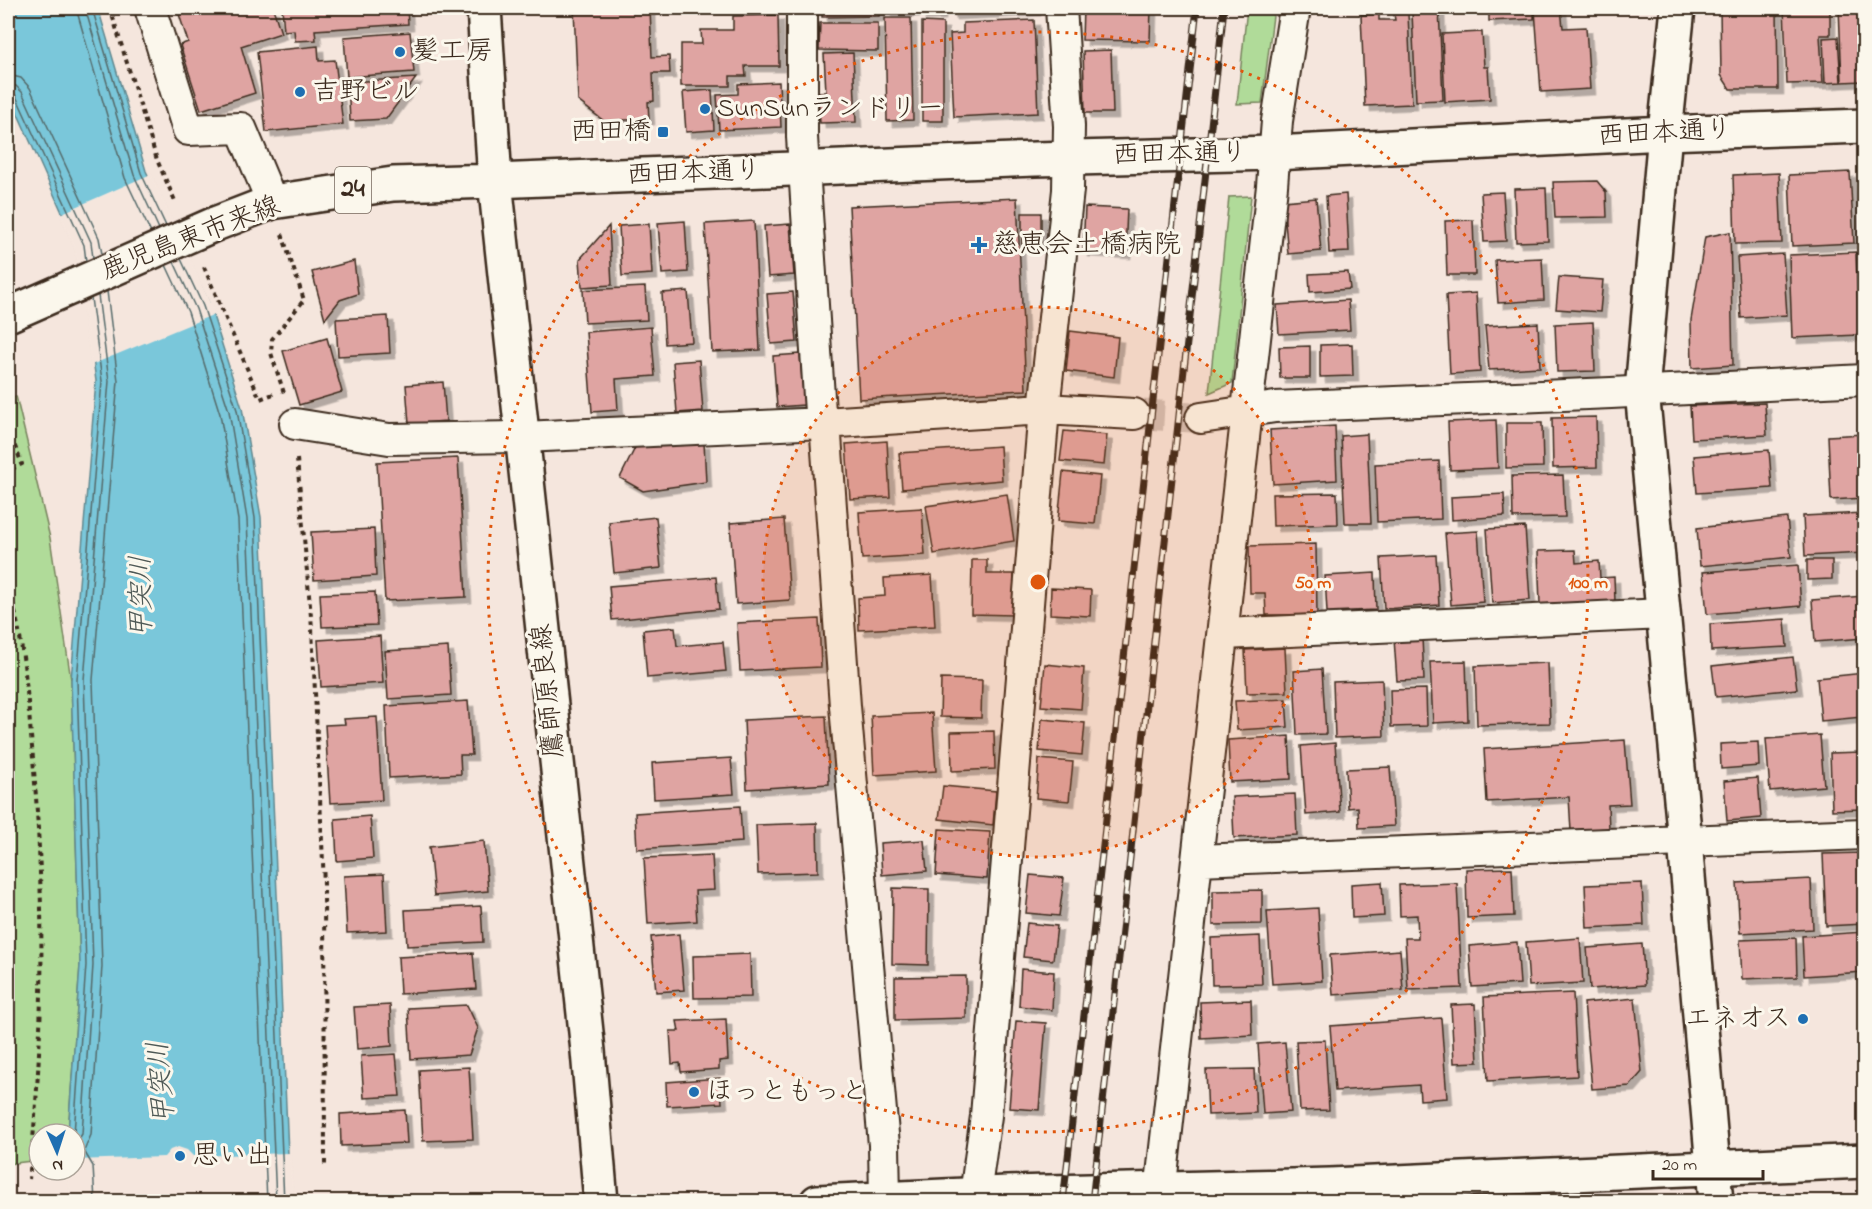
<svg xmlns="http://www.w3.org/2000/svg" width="1872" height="1209" font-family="'Indie Flower','Klee One',sans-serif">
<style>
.green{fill:#b0db99;stroke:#76825c;stroke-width:1.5}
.water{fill:#7ac7da;stroke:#61888f;stroke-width:1.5}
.pier{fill:#f5e6dd}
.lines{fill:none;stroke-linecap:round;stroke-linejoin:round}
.shore{stroke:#546969;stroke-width:1.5}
.building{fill:#dfa4a2;stroke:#3b2a1e;stroke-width:1.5;filter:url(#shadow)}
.street-tunnel{stroke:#d0c0b7;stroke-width:30;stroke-dasharray:30 15;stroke-linecap:butt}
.street-casing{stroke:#3b2a1e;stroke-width:34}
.secondary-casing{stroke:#3b2a1e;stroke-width:38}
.primary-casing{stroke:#3b2a1e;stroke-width:38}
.path{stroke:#3b2a1e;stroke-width:4;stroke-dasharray:4.5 4.5;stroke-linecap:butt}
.street{stroke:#fbf7ec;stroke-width:30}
.secondary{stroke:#fbf7ec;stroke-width:33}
.primary{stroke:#fbf7ec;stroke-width:33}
.rail-casing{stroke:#3b2a1e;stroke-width:7}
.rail{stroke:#fbf7ec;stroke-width:4.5;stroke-dasharray:14;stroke-linecap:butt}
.primary-bridge-casing{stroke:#3b2a1e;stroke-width:38;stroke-linecap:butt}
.primary-bridge{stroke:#fbf7ec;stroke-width:33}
.ring{fill:none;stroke:#df570d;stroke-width:3;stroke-dasharray:3 6}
.poi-dot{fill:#1f6fb2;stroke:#fbf7ec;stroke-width:2}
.labels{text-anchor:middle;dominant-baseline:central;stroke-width:6;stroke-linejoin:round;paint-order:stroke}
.shield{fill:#fbf7ec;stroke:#75685c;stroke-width:1.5}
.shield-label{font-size:26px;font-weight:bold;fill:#3b2a1e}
.poi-label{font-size:27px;fill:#3b2a1e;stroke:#fbf7ec;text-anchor:start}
.street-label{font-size:27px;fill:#3b2a1e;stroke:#fbf7ec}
.water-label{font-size:28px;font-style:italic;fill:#4e5956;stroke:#fbf7ec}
.centre{fill:#df570d;stroke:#fbf7ec;stroke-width:3}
.ring-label{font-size:18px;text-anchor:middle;font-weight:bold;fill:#df570d;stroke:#fbf7ec;stroke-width:6;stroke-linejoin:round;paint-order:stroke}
</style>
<defs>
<filter id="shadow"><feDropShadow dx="5.5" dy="5.5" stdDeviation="0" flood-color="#0004"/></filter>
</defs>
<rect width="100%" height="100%" fill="#f5e6dd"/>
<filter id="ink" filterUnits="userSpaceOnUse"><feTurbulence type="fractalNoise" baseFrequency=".0167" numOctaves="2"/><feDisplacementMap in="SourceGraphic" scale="12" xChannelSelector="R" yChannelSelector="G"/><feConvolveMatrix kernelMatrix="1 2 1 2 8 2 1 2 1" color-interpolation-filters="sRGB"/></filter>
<g filter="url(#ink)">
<path class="green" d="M1247 8H1274L1262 103 1237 104Z
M1251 196 1232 383 1209 393 1229 197Z
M16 396 50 538 71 680 80 965 68 1134H39V1160L8 1164V399Z"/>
<path class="water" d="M8 8H98L146 171 209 303 242 408 261 517 290 1201 75 1170V1134H68L80 965 71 680 96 381 78 248 8 92Z"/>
<path class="pier" d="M151 174 215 314 91 365 75 249 60 214Z
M178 1147 187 1150 193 1156 291 1153 293 1202H70L68 1170H75V1160L164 1157 170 1150Z"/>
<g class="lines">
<path class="shore" d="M76 8 125 178 151 233
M85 8 134 175 159 229
M92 8 141 173 166 226
M8 75 21 78 30 88 99 238 102 254
M8 84 16 86 22 92 91 242 93 258
M8 92H13L16 96 84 245 86 261
M181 259 203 306 237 410 255 518 284 1202
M174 262 196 309 229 411 247 519 276 1202
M166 265 188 312 220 414 238 520 267 1202
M74 1134 86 965 77 680 102 381 91 298
M75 1145 82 1134 93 965 84 680 109 381 98 295
M95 1202 93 1166 84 1151 91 1135 102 966 93 680 118 381 107 291"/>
</g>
<path class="building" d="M177 8H273L281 33 241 46 255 93 201 110 180 45 188 42Z
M282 8H407L408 24 315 30 316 40 295 41 294 30 284 31Z
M574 8H650L652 57 669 56 670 73H653L654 101 648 102 649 119 604 121 578 101Z
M822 8H879V16L822 17Z
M886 8H914V11H886Z
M921 8H940V14H920Z
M950 8H1035V10L951 14Z
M1083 8H1151L1150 41 1082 40Z
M1432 8H1439L1443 100 1416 101 1412 13 1432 12Z
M1489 8H1534V19L1489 21Z
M1561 8 1563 28 1586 27 1590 89 1541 92 1535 10Z
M1720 8H1777L1778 89H1730L1721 75Z
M1784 8H1818V11H1830V35H1820L1823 83 1787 84Z
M1839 8H1864V81L1842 82Z
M1408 13 1412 104 1365 106 1361 15 1379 14V20H1395L1394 14Z
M778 15 779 66H745L746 76H730V86H681V44H702L701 30H733V16Z
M885 18H911L913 120 887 121Z
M1034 20 1038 113 954 117 950 34 963 33V23Z
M922 22 943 23V121H922Z
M820 23H878V51L819 50Z
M410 32 414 72 347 77 344 37Z
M1482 32 1484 67H1488L1490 99 1445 102 1442 34Z
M1838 37 1841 82 1825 83 1823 38Z
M318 46 319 61 335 60 343 124 266 132 257 52Z
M1111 50 1113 113H1085L1083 51Z
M853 53 856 122 820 123 818 92H826L824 54Z
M416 78 386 119 350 121 348 82Z
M779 82 781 127 719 130 717 95 738 94V84Z
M712 90 714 130 686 132 683 92Z
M1850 172 1854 243 1792 246 1789 175Z
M1779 173 1782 243 1735 244 1733 175Z
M1860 178H1864V287Z
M1597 181 1606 192 1607 217 1555 218 1553 182Z
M1546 188 1548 241 1516 242 1514 189Z
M1503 192 1506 241 1484 242 1481 193Z
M1346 194 1349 252 1329 253 1326 196Z
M1017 198 1026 390 859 399 849 206Z
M1316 198 1321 251 1288 254 1283 201Z
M1085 207 1127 209 1125 253 1083 251Z
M1022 213H1041V245L1022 244Z
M1473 220 1475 275H1447L1445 221Z
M685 221 688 272 662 274 658 223Z
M754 221 760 350 712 352 705 224Z
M649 224 652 274 622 276 619 226Z
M790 224 794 275 768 277 764 226Z
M609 226 612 285 582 287 580 259Z
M1730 232 1733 365 1692 368 1691 320 1705 237Z
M1856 252 1859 335 1792 338 1789 255Z
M1783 254 1787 315 1741 318 1737 257Z
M1542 258 1544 300 1498 303 1495 260Z
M354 261 358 294 340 300 325 319 312 272Z
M1348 272 1350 289 1310 292 1309 274Z
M1559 277 1603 280 1600 312 1556 309Z
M645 287 647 320 585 323 583 290Z
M688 291 692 342 665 344 662 293Z
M793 292 797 342 771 344 767 294Z
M1476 293 1480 372 1450 374 1446 295Z
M1348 300 1350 330 1279 334 1277 305Z
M388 316 390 353 338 356 336 319Z
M1593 322 1595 371 1557 372 1555 324Z
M1538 323 1540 367 1489 370 1485 326Z
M651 327 655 376 616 379 618 410 592 412 586 332Z
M1070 331 1118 337 1114 377 1066 371Z
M327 338 342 392 299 405 283 351Z
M1352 344 1353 376 1320 377V345Z
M1310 346V378H1280L1279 347Z
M800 354 804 405 777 407 773 356Z
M699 360 703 411 677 413 673 362Z
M443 382 446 421 409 424 406 385Z
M1765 403 1767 435 1692 439 1690 406Z
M1596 417 1597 467 1553 468 1552 418Z
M1496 420 1498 468 1450 470 1448 422Z
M1506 423H1542L1543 467 1506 468Z
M1335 426 1337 480 1273 484 1270 430Z
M1064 431 1107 435 1104 465 1060 461Z
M1367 434 1371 523H1345L1341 436Z
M1864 434V498L1831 500 1828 436Z
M887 441 890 497 850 499 846 444Z
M704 442 706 482 643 491 620 478 637 444Z
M1000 446 1002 480 902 489 899 453Z
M1769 450 1772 488 1697 493 1694 456Z
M458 458 466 597 385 601 377 462Z
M1439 461 1441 519 1377 522 1375 464Z
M1063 472 1100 476 1095 524 1058 521Z
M1563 475 1565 517 1513 518 1512 476Z
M1337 493 1338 524 1273 526 1272 494Z
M1007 494 1014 541 934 554 926 506Z
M1504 494 1505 516 1452 520 1451 497Z
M922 508 925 555 862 559 859 512Z
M1864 513V553L1805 556 1803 516Z
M656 517 661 568 614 573 609 522Z
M1787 518 1791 557 1700 566 1697 528Z
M784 519 790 600 736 604 730 523Z
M1525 527 1530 600 1492 603 1487 529Z
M374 529 376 576 314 580 311 532Z
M1478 531 1483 602 1451 605 1445 533Z
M1316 544 1317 615H1266L1265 593H1250L1249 546Z
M1575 550 1576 563 1599 561 1600 578 1614 577 1615 601 1540 604 1538 551Z
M1436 555 1439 605 1384 609 1381 558Z
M972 560H987V574H1014L1013 615 971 614Z
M1807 560H1832V579L1807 580Z
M1798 565 1801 606 1707 614 1703 572Z
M1375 573 1376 610 1327 612 1325 576Z
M932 575 935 626 859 630 858 598 885 596 884 578Z
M716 577 719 609 612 620 609 586Z
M1051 588 1091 590 1090 616 1050 614Z
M375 592 377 625 322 627 320 594Z
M1864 596V638L1815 642 1812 600Z
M819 619 821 667 740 671 737 623Z
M1785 619 1787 647 1711 651 1710 624Z
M675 627 677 646 723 642 726 671 647 678 643 630Z
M380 636 383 683 321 687 318 640Z
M1422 637 1424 680 1397 681 1394 639Z
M448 647 451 695 388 699 385 651Z
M1285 648 1287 692 1247 693 1245 650Z
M1793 657 1797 689 1716 697 1712 666Z
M1466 661 1468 721 1433 723 1430 662Z
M1548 663 1550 723 1477 725 1475 666Z
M1045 664 1084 668 1081 709 1041 706Z
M1322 669 1326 734 1297 735 1294 671Z
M1864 673V723H1863L1862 717 1821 721 1817 678Z
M941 679 982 680 981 718 940 717Z
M1382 680 1384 736 1335 738 1333 682Z
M1426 689 1427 726 1391 727 1390 690Z
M1286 699 1288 727 1237 730 1235 701Z
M468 701 472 755H460L461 774 389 778 386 706Z
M932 713 936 771 874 775 871 716Z
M826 716 829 784 747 789 744 720Z
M377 717 382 800 330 803 325 725 345 724 344 719Z
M1042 719 1085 723 1082 755 1039 751Z
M994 731 995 769 952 771 951 732Z
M1820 735 1824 786 1770 791 1766 739Z
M1289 736 1291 779 1230 782 1228 740Z
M1625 740 1630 804 1608 805 1609 829 1571 831 1569 797 1487 802 1484 749Z
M1758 742 1759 766 1721 769 1720 744Z
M1335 743 1340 812 1306 815 1301 746Z
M1861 752 1863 809 1832 810 1830 753Z
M731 758 734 794 654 799 652 763Z
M1039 759 1073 762 1069 801 1036 798Z
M1390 767 1394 826 1359 828 1358 807 1348 808 1346 769Z
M1758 778 1761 818 1727 821 1724 781Z
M943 786 996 791 993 825 939 819Z
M1295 794 1297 835 1234 838 1232 797Z
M740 806 742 842 637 849 635 813Z
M370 816 373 858 337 861 335 819Z
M817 823 818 872 758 874 756 825Z
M939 829 990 832 987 879 936 875Z
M924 840 927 871 882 875 880 843Z
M484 841 488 891 434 896 429 847Z
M1863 853 1864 924 1826 926 1823 854Z
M712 855 714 890 695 891 697 921 648 924 644 858Z
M1512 868 1514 916 1467 918 1466 869Z
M384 874 387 931 347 933 344 876Z
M1030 875 1064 878 1059 916 1026 913Z
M1811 879 1813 929 1740 933 1737 883Z
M1382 882 1384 916 1352 918 1351 884Z
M1457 883 1462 988 1408 990 1405 938H1418L1417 915 1400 916 1399 885Z
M1642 883 1644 925 1587 928 1585 885Z
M893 888 929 889 928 965 892 964Z
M1262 890V924L1213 925V891Z
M481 906 483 942 407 946 405 910Z
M1318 908 1322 981 1272 984 1267 911Z
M1027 923 1057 926 1053 960 1023 957Z
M1864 932V972L1804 976 1802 936Z
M679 934 684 990 656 992 651 937Z
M1260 936 1262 984 1212 985 1211 938Z
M1580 938 1583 983 1529 986 1526 942Z
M1796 938 1797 977 1742 979 1740 940Z
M1517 942 1520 984 1472 987 1469 946Z
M1642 944 1645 985 1590 989 1587 948Z
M1400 950 1403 990 1333 995 1330 955Z
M473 953 476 989 400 994 398 957Z
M750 954 751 997 694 998 693 956Z
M1021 969 1054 972 1052 1010 1019 1006Z
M966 976V1018L895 1020V977Z
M1573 993 1577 1076 1488 1081 1484 997Z
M1635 998 1642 1072 1630 1086 1592 1089 1584 1003Z
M1251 1000 1252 1035 1201 1038 1200 1002Z
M1475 1004 1478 1062 1454 1063 1451 1005Z
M390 1005 392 1046 357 1049 354 1007Z
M467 1005 478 1028 469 1055 411 1059 408 1008Z
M1441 1018 1447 1098 1420 1100 1419 1085 1335 1091 1330 1026Z
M726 1019 728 1060 719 1061V1069L681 1072 680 1063 672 1064 670 1031H679L677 1021Z
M1016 1021 1046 1023 1039 1110 1009 1108Z
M1325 1040 1329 1110 1300 1111 1296 1041Z
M1285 1042 1291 1112 1263 1114 1258 1044Z
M396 1054 400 1096 364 1098 361 1056Z
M469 1067 473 1139 423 1141 419 1070Z
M1254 1069 1256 1113 1208 1115 1206 1070Z
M720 1078 722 1103 667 1106 666 1082Z
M405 1110 407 1143 341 1146 340 1114Z"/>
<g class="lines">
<path class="street-tunnel" d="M1134 414 1201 418"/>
<g class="street-casing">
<path id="street" d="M150 8 188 130 241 128 272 202
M802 8V137L820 412 826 436 845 706 884 1145 885 1199
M1201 418 1275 407 1611 393 1864 380
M295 424 389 439 523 437 823 423 1044 409 1134 414
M1223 634 1664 614
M1198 860 1864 834
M975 1195 986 1116 1044 409 1068 190 1069 126 1061 8
M1159 1202 1272 186 1277 121 1295 8"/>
</g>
<g class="secondary-casing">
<path id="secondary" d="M1678 8 1665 133 1642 391 1685 841 1716 1202
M601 1202 588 1051 495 181 1035 159 1274 153 1665 133 1864 126
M817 1202 1007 1193 1330 1185 1864 1161"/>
</g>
<g class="primary-casing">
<path id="primary" d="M215 224 272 202 393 184 495 181 484 8"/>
</g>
<path class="path" d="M110 8 157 160 176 203
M282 234 304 300 272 339 271 353 284 393
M204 267 260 399 276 393
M8 429 22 464 8 471
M297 459 312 628 324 884 325 1167
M8 585C24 639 27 692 32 747 45 890 45 1036 29 1179"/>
<use href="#street" class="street"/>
<use href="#secondary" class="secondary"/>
<use href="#primary" class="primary"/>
<g class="rail-casing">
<path id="rail" d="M1063 1202 1197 8
M1092 1202 1224 8"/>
</g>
<use href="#rail" class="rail"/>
<g class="primary-bridge-casing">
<path id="primary-bridge" d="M8 315 215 224"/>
</g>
<use href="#primary-bridge" class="primary-bridge"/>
</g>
</g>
<circle cx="1038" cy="582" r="275" fill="#df570d" fill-opacity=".12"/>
<g class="ring">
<circle cx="1038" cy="582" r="275"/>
<circle cx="1038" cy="582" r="550"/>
</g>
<g class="poi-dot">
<circle cx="400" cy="52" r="6"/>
<circle cx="300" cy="92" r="6"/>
<circle cx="705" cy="109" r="6"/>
<rect x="657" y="126" width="12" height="12" rx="3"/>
<path d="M976 236h6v6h6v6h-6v6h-6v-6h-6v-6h6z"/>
<circle cx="1803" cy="1019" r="6"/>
<circle cx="694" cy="1092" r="6"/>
<circle cx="180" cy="1156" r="6"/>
</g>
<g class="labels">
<rect class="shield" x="335" y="167" width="36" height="46" rx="4.5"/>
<g class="shield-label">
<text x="353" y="190">24</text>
</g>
<g class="poi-label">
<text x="412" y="52">髪工房</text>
<text x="312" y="92">吉野ビル</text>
<text x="717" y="109">SunSunランドリー</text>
<text x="651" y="132" text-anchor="end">西田橋</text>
<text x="992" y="245">慈恵会土橋病院</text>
<text x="1791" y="1019" text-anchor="end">エネオス</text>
<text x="706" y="1092">ほっともっと</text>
<text x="192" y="1156">思い出</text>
</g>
<g class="street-label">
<text transform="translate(1665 134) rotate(-3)">西田本通り</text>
<text transform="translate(1180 155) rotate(-1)">西田本通り</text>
<text transform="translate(694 174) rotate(-2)">西田本通り</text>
<text transform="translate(191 239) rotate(-21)">鹿児島東市来線</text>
<text transform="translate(549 691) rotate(-96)">鷹師原良線</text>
</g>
<g class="water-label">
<text transform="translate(143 597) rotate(-91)">甲突川</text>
<text transform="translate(163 1083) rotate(-95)">甲突川</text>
</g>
</g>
<circle cx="1038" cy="582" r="9" class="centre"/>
<g class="ring-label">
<text x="1313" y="588">50 m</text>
<text x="1588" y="588">100 m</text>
</g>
<rect width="1872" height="1209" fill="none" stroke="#fbf7ec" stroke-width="30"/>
<rect x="15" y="15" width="1842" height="1179" fill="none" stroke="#3b2a1e" stroke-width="2" filter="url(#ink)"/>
<g transform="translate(57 1152) rotate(177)"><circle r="28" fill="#fbf7ec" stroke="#aea59a" stroke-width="1.5"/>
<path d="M0-4.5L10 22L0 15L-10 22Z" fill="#1f6fb2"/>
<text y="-9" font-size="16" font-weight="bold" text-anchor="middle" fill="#3b2a1e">N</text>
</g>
<path d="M1653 1170v9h110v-9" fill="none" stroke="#3b2a1e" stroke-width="3"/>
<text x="1662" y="1170" font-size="18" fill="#3b2a1e" stroke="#fbf7ec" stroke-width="4.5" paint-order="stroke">20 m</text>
</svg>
